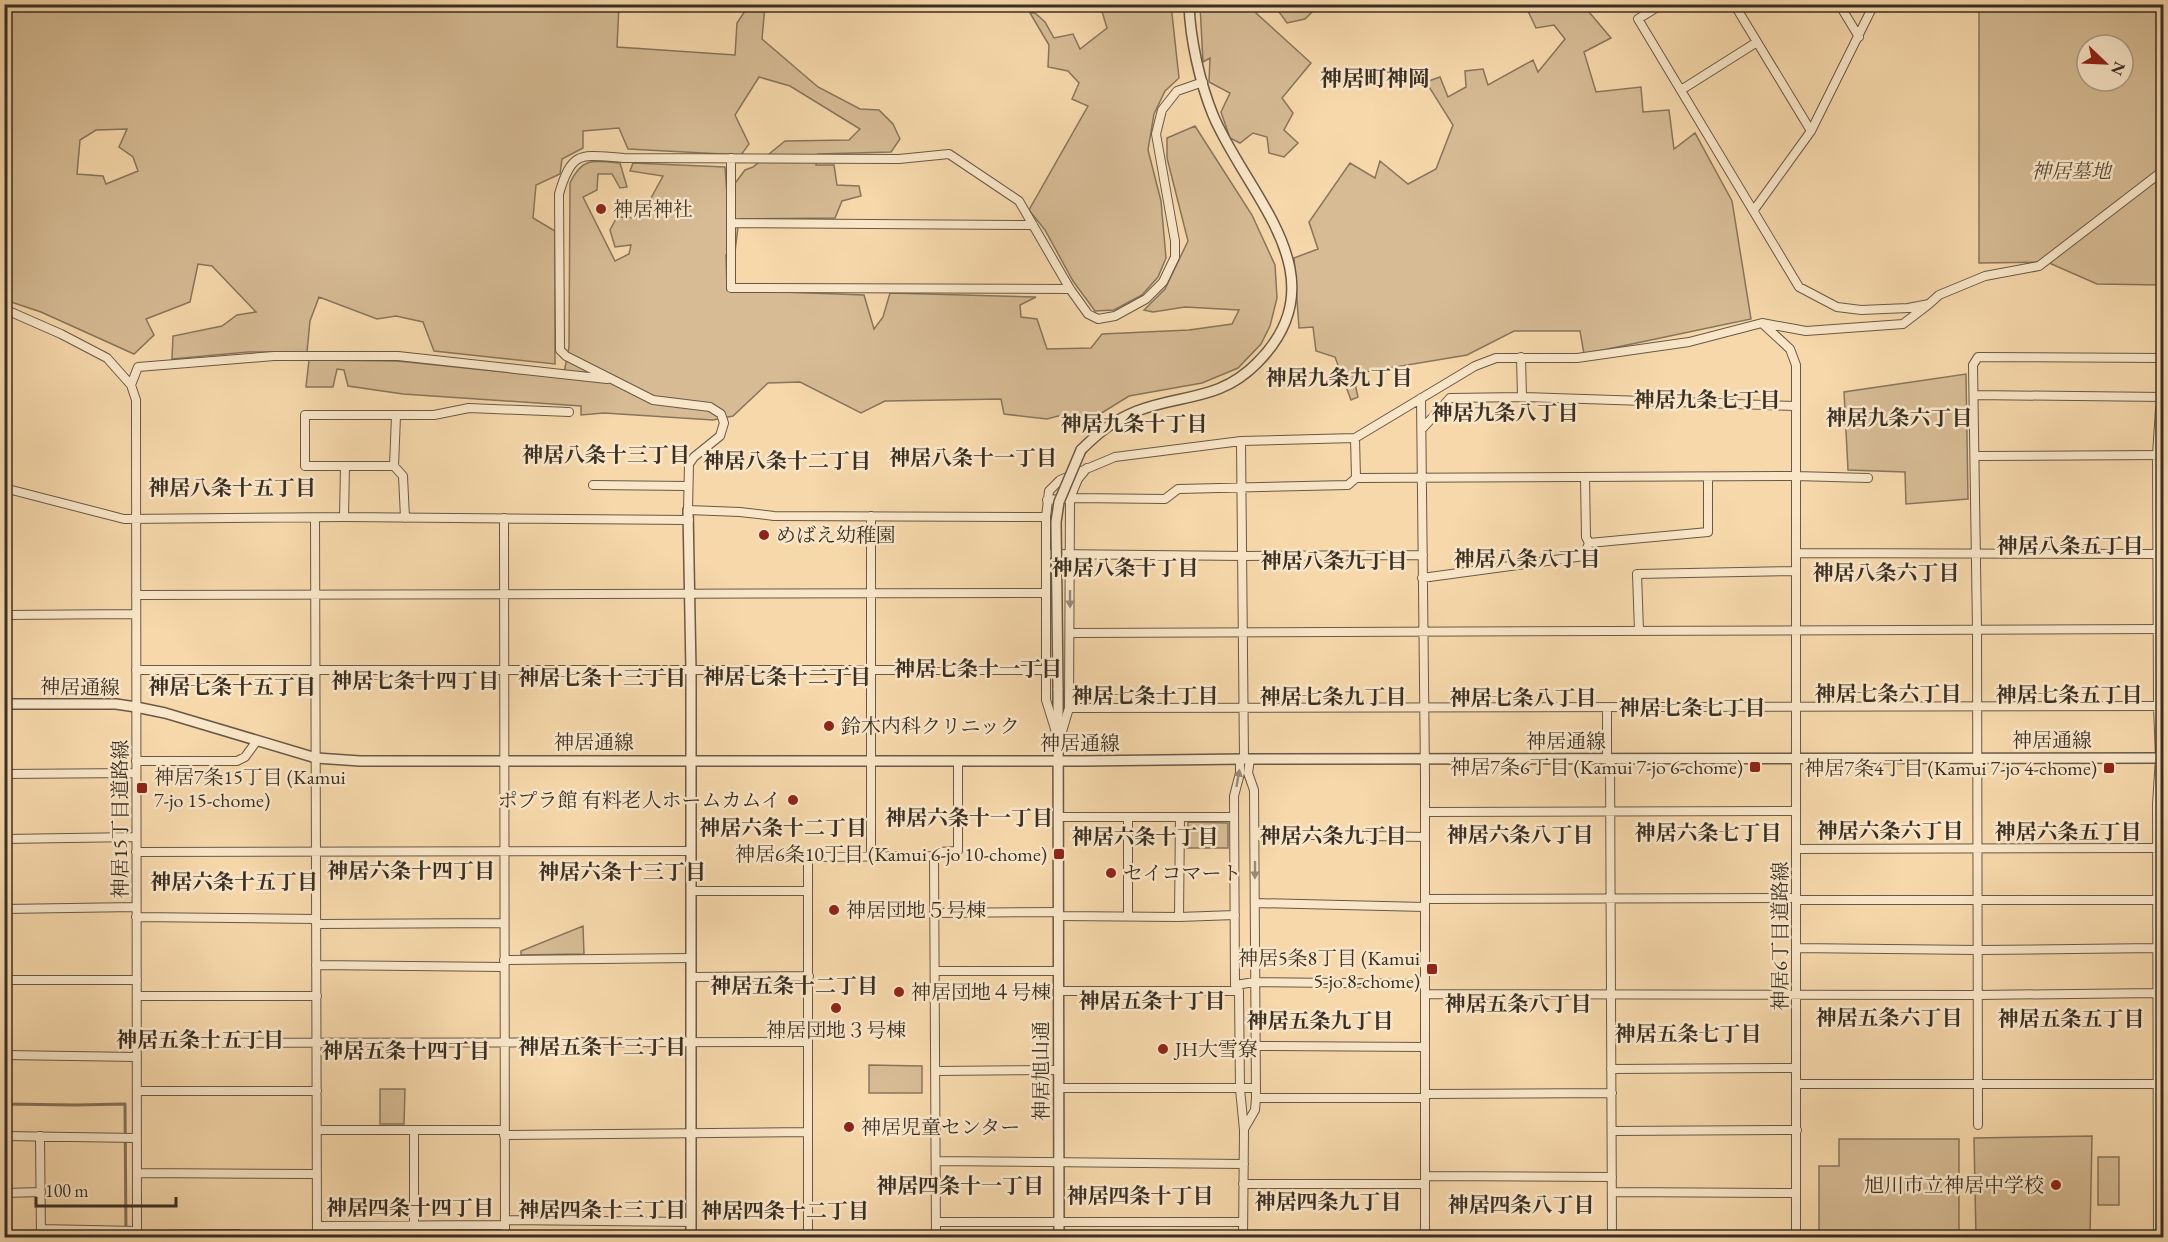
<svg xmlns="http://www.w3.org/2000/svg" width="2168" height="1242" font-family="'EB Garamond','Noto Serif JP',serif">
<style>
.green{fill:#d6bb94;stroke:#88755c;stroke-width:1.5;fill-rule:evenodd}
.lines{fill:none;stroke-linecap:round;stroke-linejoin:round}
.stream{stroke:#847259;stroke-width:3}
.minor-casing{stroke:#685946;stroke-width:10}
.tertiary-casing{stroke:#685946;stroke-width:12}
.minor{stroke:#f9e6c8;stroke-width:8}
.tertiary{stroke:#f9e6c8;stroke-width:9}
.tertiary-bridge-casing{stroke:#685946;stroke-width:12;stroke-linecap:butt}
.tertiary-bridge{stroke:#f9e6c8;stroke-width:9}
.oneway{fill:#998a76}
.poi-dot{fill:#8f2418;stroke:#f9e6c8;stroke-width:2}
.labels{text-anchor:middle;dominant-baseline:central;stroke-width:5;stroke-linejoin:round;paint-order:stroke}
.park-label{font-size:20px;font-style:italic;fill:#584b3a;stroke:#f9e6c8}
.poi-label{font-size:20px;fill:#392f24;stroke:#f9e6c8;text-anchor:start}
.street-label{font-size:20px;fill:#392f24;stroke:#f9e6c8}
.neighbourhood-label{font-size:21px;font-weight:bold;fill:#392f24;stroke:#f9e6c8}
.quarter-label{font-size:22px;font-weight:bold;fill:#392f24;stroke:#f9e6c8}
</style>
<rect width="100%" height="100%" fill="#f6d8ab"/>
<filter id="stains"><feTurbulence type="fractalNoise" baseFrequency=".00333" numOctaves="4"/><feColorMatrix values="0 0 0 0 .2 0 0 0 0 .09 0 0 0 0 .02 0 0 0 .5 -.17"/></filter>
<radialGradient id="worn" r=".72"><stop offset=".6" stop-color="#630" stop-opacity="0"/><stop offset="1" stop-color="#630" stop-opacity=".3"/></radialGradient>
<path class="green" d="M4 5H619L617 47 735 55 737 23 749 5H765L762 39 818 87 860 109 879 110 893 124 900 139 891 152 818 154 816 165H834L837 185 859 186 861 196 842 201 835 218 739 219 735 252 726 255 727 290 864 295 874 329 883 317 890 293 1036 297 1020 305 1021 317 1037 319 1047 349 1091 348 1102 334 1189 330 1232 324 1239 310 1185 307 1153 312 1144 310 1165 289 1188 241 1167 158V138L1195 126 1252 215 1275 265 1277 298 1270 326 1261 344 1238 368 1202 383 1129 396 1092 419 1058 416 1047 419 1004 414 1001 399 885 401 861 413 800 382 768 383 733 416 713 420 604 413 581 415V406L403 394 348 386 344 370 337 369 333 387H306L309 360 397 361 563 378 569 347 570 183C582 156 595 161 620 163L627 187 620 188 612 174H598L597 190 583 197 615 261 629 254 631 245 615 247 610 230 617 217 640 218 663 176 630 171 633 163 725 167 727 194 745 170 753 167 785 141 849 140 860 129 790 86 759 77 735 115 749 144 741 155 628 149 619 128 583 131V148L562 159 560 174 536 185 533 218 555 231V364L434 351 423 322 396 316 377 319 319 297 310 321 307 352H248L172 359 173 336 222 326 237 315 256 312 212 266 198 264 190 302 146 319 154 335 134 354 41 312 5 300ZM127 129 119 147 133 157 138 171 106 184 103 176 77 174 80 140 96 130Z
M1100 5H1171L1179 78 1165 91 1154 114 1148 150 1161 201 1166 258 1158 277 1142 295 1114 310 1095 311 1073 281 1045 230 1029 210 1088 106 1072 99 1079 83 1068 71 1048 67 1049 45 1030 13H1035L1045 22 1054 38 1073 34 1080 49 1107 28Z
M1200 5H1261L1256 13 1311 63 1282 98 1293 113 1284 130 1298 143 1284 157 1269 153 1267 137 1253 133 1240 143 1230 138 1221 112 1230 93 1209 82 1210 58 1203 62Z
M1274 5H1319L1305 19 1287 23Z
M1531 5H1590L1589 12 1611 38 1584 52 1596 92 1641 87 1643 112 1669 110 1674 149 1695 133 1732 201 1751 319 1584 354 1580 331H1514L1467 355 1353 374 1358 397 1351 400 1335 357 1316 351 1313 327 1299 328 1294 258 1318 249 1309 222 1350 163 1375 178 1380 161 1408 184 1436 169 1453 125 1426 82 1440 77 1448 97 1466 87 1465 71 1483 69 1488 85 1533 60 1538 72 1565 39 1554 25 1536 28 1527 9Z
M1979 5H2163V285L2097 284 2047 262 1979 263ZM2087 45H2123V81H2087Z
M1966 374 1968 499 1906 504 1905 472 1848 470 1844 392Z
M1188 822 1228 823V848H1187Z
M583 926 584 954 521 955V951Z
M869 1065 922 1066V1093H869Z
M380 1089H405L404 1124H380Z
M2092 1136 2090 1235 2087 1237H1976L1974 1138Z
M1839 1139H1959V1237H1819V1166H1839Z
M2098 1157H2119V1205H2098Z
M408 1231V1237H332V1232Z"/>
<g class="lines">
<path class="stream" d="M4 1104 76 1105 125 1104 126 1238"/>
<g class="minor-casing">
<path id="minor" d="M1662 4 1638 19 1799 287 1837 307 1861 310 1908 308 1929 304 1939 295 1985 276 2039 266 2164 170
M1734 4 1811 131
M1839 4 1859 37
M1681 90 1757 42
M731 158V288L1070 289
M1754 210 1811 131 1874 4
M732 223 1033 225
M4 309 61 334 107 358 131 385 136 400 137 1238
M1763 324 1790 349 1796 365V1238
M1521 357 1522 397
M131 385 138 367 274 356H398L607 379
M1974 395 2164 397
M1421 398 1425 776V1238
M396 416 394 466 403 476 405 518
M1423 428 1450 398 1522 397 1795 406
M1355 438 1356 478 1795 476 1868 478
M1241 441 1244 759
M1976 456 2164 455
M394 466H305V415H434L469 408 569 412
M593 485 687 486
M4 488 124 519 344 517 689 520
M1047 500 1075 498 1165 499 1178 489 1348 485 1356 478
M344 517 345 466
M1046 517 774 516 740 512 688 510 689 464 694 457 720 436 724 423 721 414 710 407 653 400 566 356 560 350 559 194C572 149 581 155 624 158L899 159 949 154 1019 201 1070 289 1088 314 1098 319 1115 316 1146 299 1163 282 1175 257V241L1156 134 1162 110 1177 91 1203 82
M315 518 317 1238
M504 518 505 1238
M1589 543 1708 532V478
M1796 553 2164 554
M1052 554 1244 556 1423 555
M1422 578 1584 556 1589 543 1586 537 1585 478
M136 595 1046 593
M4 615 136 614
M1639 631 1637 574 1796 571
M1070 633 2164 629
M136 670H1046
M1069 708 2164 706
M1056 732 1046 700V517L1049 491 1060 480 1115 457 1241 441 1355 438 1475 366 1496 358H1577L1689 342 1762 323 1806 331 1903 324 1929 304
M1060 738 1069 708 1070 498 1078 479 1087 468
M1240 759V773L1234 796 1235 985 1239 991 1240 1089 1244 1130 1243 1238
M1607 759V708
M1610 759 1612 1238
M136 761H237L245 757 256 742
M4 774 136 773
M1425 812 1796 811
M1059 817H1234
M1255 834 1425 837
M4 839 136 837
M1796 849 2164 848
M136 852 691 851
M871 856V516
M934 856 936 1238
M691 891H808
M1425 899 1796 898
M1796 900H2164
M1255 903 1425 907
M4 909 136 907
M934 913 1059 912
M1059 916 1179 917 1235 915
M1128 916V817
M136 917 316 919
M1179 917 1180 817
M316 924 504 923
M1796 948 1979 950 2157 948
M504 960 691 958
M316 965 504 967
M935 971H1059
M691 977 809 976
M4 980H137
M1235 985 1255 982 1425 984
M1059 991H1239
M1425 994 1978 995 2157 993
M137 996H317
M137 1043 808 1042
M1256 1046 1425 1047
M4 1055 137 1057
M1611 1069 1796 1068
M935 1071 1059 1070
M1797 1084H2164
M1059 1088H1256
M137 1091H317
M1425 1094 1612 1093
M1256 1098H1425
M1978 1125 1977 630 1973 365 1978 357 2164 358
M1244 1129 1255 1110 1256 1098 1254 790 1248 773 1250 759
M317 1130H504
M1612 1131 1797 1130
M504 1135 808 1132
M4 1136 137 1138
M40 1136 41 1238
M936 1161 1244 1164
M137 1173 317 1174
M1425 1176 1612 1177
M1243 1184H1425
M1612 1192 1796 1193
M4 1193 41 1192
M505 1220 691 1222
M936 1222H1243
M317 1226 505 1225
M414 1226V1131
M41 1229 137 1231
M137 1235 238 1234V1238
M808 1238V857L934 856 938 852 958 851V761
M2158 1238 2157 804 2160 758 2158 706 2157 455 2160 409 2164 401"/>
</g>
<g class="tertiary-casing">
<path id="tertiary" d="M1081 450C1098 433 1114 420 1137 411 1181 394 1220 401 1257 363 1343 277 1247 196 1213 115 1200 83 1190 39 1189 4
M688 510 691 671V1238
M1058 688 1059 1238
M4 704H116L136 707 165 713 316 758 360 761H1082L1244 759 2164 758"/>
</g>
<use href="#minor" class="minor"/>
<use href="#tertiary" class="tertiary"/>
<g class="tertiary-bridge-casing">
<path id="tertiary-bridge" d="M1058 688 1056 522 1059 502 1081 450"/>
</g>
<use href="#tertiary-bridge" class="tertiary-bridge"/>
</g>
<defs><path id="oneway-solid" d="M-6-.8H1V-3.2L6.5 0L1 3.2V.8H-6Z" transform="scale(1.5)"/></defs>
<g class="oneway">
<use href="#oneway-solid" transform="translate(1070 599) rotate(90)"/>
<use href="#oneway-solid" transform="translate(1238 778) rotate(-80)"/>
<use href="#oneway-solid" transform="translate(1255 870) rotate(90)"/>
</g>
<g class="poi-dot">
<circle cx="601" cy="209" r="6"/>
<circle cx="764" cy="535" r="6"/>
<circle cx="829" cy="726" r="6"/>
<rect x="1749" y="761" width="12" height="12" rx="3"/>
<rect x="2103" y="762" width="12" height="12" rx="3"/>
<rect x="136" y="782" width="12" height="12" rx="3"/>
<circle cx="793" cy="800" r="6"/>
<rect x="1053" y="848" width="12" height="12" rx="3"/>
<circle cx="1111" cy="873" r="6"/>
<circle cx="834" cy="910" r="6"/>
<rect x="1426" y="963" width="12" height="12" rx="3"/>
<circle cx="899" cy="992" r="6"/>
<circle cx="836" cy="1008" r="6"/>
<circle cx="1163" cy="1049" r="6"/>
<circle cx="849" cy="1127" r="6"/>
<circle cx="2056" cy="1185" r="6"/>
</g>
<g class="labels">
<g class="park-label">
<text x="2071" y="171">神居墓地</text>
</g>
<g class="poi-label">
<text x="613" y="209">神居神社</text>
<text x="776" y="535">めばえ幼稚園</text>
<text x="841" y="726">鈴木内科クリニック</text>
<text x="1743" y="767" text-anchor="end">神居7条6丁目 (Kamui 7-jo 6-chome)</text>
<text x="2097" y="768" text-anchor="end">神居7条4丁目 (Kamui 7-jo 4-chome)</text>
<text x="154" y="777">神居7条15丁目 (Kamui<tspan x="154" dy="23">7-jo 15-chome)</tspan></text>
<text x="781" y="800" text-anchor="end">ポプラ館 有料老人ホームカムイ</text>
<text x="1047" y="854" text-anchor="end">神居6条10丁目 (Kamui 6-jo 10-chome)</text>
<text x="1123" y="873">セイコマート</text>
<text x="846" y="910">神居団地５号棟</text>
<text x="1420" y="958" text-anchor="end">神居5条8丁目 (Kamui<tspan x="1420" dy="23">5-jo 8-chome)</tspan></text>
<text x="911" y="992">神居団地４号棟</text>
<text x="836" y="1030" text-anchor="middle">神居団地３号棟</text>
<text x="1175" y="1049">JH大雪寮</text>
<text x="861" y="1127">神居児童センター</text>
<text x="2044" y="1185" text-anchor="end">旭川市立神居中学校</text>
</g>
<g class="street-label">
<text transform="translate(80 687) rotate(1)">神居通線</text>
<text x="2052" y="740">神居通線</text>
<text x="1566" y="741">神居通線</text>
<text x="594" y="742">神居通線</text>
<text x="1080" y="743">神居通線</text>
<text transform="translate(120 819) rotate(-90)">神居15丁目道路線</text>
<text transform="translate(1780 936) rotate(-90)">神居6丁目道路線</text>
<text transform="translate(1041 1071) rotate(-90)">神居旭山通</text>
</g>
<g class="neighbourhood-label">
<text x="1339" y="377">神居九条九丁目</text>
<text x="1707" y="399">神居九条七丁目</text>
<text x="1505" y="412">神居九条八丁目</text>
<text x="1899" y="417">神居九条六丁目</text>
<text x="1134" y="423">神居九条十丁目</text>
<text x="606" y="454">神居八条十三丁目</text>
<text x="973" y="457">神居八条十一丁目</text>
<text x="787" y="460">神居八条十二丁目</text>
<text x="232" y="487">神居八条十五丁目</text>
<text x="2070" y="545">神居八条五丁目</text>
<text x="1527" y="558">神居八条八丁目</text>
<text x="1334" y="560">神居八条九丁目</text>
<text x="1125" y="567">神居八条十丁目</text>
<text x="1886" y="572">神居八条六丁目</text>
<text x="978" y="668">神居七条十一丁目</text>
<text x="787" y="676">神居七条十二丁目</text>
<text x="602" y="677">神居七条十三丁目</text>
<text x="415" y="680">神居七条十四丁目</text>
<text x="232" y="686">神居七条十五丁目</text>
<text x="1888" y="693">神居七条六丁目</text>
<text x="2069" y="694">神居七条五丁目</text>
<text x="1145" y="695">神居七条十丁目</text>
<text x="1333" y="696">神居七条九丁目</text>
<text x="1523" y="697">神居七条八丁目</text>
<text x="1692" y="707">神居七条七丁目</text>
<text x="969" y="817">神居六条十一丁目</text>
<text x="783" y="827">神居六条十二丁目</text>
<text x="1890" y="830">神居六条六丁目</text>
<text x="2068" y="831">神居六条五丁目</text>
<text x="1708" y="832">神居六条七丁目</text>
<text x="1520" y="834">神居六条八丁目</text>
<text x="1333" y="835">神居六条九丁目</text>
<text x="1145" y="836">神居六条十丁目</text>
<text x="411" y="870">神居六条十四丁目</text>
<text x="622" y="871">神居六条十三丁目</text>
<text x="234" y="881">神居六条十五丁目</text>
<text x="794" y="985">神居五条十二丁目</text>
<text x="1152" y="1000">神居五条十丁目</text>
<text x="1518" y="1003">神居五条八丁目</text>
<text x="1889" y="1017">神居五条六丁目</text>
<text x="2071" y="1018">神居五条五丁目</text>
<text x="1320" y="1020">神居五条九丁目</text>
<text x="1688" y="1033">神居五条七丁目</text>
<text x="200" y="1039">神居五条十五丁目</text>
<text x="602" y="1046">神居五条十三丁目</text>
<text x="406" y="1050">神居五条十四丁目</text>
<text x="960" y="1185">神居四条十一丁目</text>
<text x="1140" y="1195">神居四条十丁目</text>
<text x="1328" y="1201">神居四条九丁目</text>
<text x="1521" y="1204">神居四条八丁目</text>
<text x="410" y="1207">神居四条十四丁目</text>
<text x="602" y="1209">神居四条十三丁目</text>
<text x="785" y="1210">神居四条十二丁目</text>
</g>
<g class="quarter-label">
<text x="1375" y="78">神居町神岡</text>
</g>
</g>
<rect width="2168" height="1242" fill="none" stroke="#f6d8ab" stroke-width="24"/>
<rect x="6" y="6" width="2156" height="1230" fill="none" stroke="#392f24" stroke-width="3"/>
<rect x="12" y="12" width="2144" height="1218" fill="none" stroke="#392f24" stroke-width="1.5"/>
<g transform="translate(2105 63) rotate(113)"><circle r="28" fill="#f9e6c8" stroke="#ac9d86" stroke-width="1.5"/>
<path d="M0-4.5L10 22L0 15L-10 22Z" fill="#8f2418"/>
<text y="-9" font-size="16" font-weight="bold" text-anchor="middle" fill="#392f24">N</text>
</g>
<path d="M36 1197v9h140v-9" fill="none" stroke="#392f24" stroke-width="3"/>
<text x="45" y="1197" font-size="18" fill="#392f24" stroke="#f9e6c8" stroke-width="4.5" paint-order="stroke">100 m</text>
<rect width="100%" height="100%" filter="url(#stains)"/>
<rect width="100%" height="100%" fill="url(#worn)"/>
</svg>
